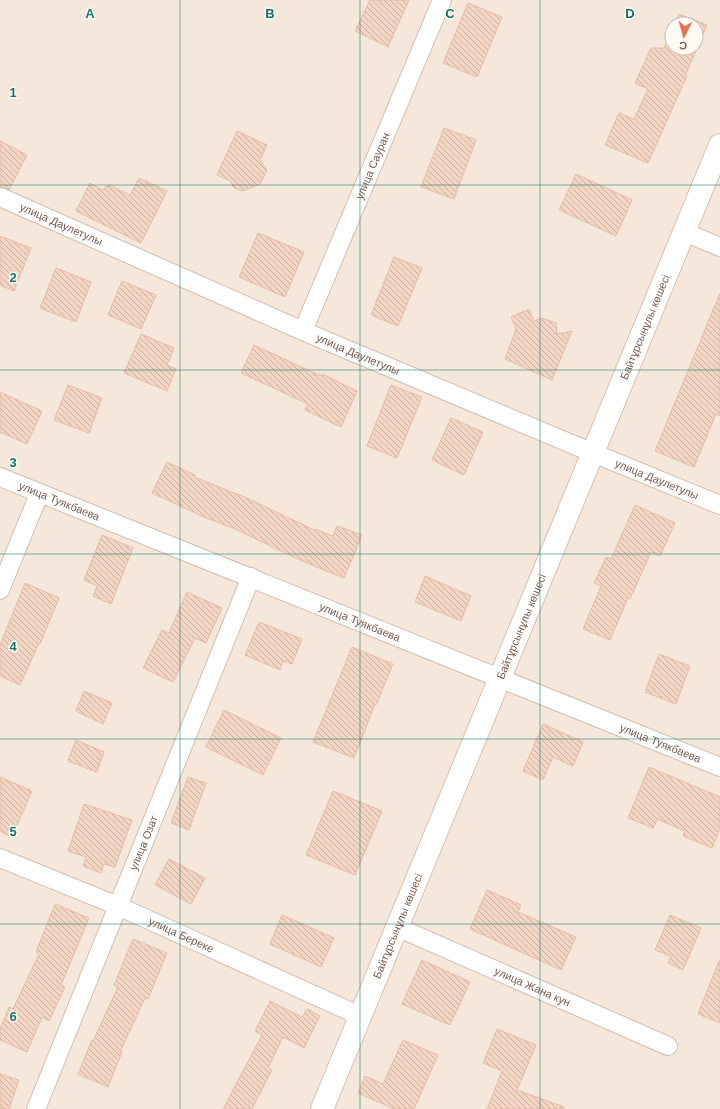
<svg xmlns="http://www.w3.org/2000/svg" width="720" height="1109" font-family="Helvetica,sans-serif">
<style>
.residential{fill:#f5e8da;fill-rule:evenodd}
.building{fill:url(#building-back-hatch);stroke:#e6bba3}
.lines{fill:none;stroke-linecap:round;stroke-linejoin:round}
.minor-casing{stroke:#d1beb0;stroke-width:20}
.secondary-casing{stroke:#d6c0b0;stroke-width:24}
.minor{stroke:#fff;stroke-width:18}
.secondary{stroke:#fff;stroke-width:22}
.grid{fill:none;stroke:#0f766e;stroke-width:1;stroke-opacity:0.55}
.labels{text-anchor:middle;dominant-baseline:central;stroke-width:3;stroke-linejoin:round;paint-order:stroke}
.street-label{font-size:11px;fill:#7a5c4d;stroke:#fffaf3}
.grid-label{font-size:13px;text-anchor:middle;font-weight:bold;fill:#0f766e;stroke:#fffaf3;stroke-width:3;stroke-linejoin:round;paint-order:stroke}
</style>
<defs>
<pattern id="building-back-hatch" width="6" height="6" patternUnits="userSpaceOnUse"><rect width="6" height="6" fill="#f3d5c3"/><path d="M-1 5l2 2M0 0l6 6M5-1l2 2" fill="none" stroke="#cab0a1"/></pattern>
</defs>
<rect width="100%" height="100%" fill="#fdf6ec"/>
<path class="residential" d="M0 0H720V1109H0ZM672 24H696V48H672Z"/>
<path class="building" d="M370 0H409L388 47 355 31Z
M468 3 502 17 477 77 443 63Z
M679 14 707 25 685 76H687L648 163 605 145 619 113 634 119 648 89 635 83 651 48H664L672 30V48H696V24H675Z
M444 128 476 140 454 199 421 187Z
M237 131 267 145 260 160 267 170 260 184 242 191 233 187 231 181 217 175Z
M0 141 27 155 9 190 0 187Z
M576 174 632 200 616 236 559 210Z
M139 178 167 191 141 243 76 211 90 183 102 190 109 185 130 195Z
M258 233 304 252 285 297 239 277Z
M0 236 31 248 14 291 0 285Z
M394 257 422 268 398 326 371 315Z
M56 268 91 282 76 322 40 308Z
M122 281 156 295 141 329 108 315Z
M720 293V416L716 414 694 467 655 451Z
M529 309 534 321 542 318 556 323 557 334 572 331 552 380 505 359 516 329 511 317Z
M141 334 174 348 167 365 176 369 167 391 124 373Z
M254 345 321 376 322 374 357 391 341 427 305 410 308 404 241 373Z
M68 385 102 398 89 433 54 420Z
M391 385 422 397 397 458 367 446Z
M0 392 42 411 27 444 0 432Z
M451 418 483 432 464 475 432 460Z
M167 462 195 475 194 477 247 498 314 530 315 529 333 536 337 526 362 535 344 578 302 561 235 529 204 517 152 493Z
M635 505 675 523 660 556 651 552 630 599 628 598 610 640 583 629 601 586 594 583 606 557 611 559Z
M102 535 133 548 111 604 93 596 97 586 84 580Z
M425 576 471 596 461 621 415 602Z
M25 583 59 598 40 644 39 643 20 685 0 676V645Z
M187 592 222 608 206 643 195 638 173 682 143 668 162 630 169 633Z
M259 622 302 639 292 664 283 661 280 670 245 655Z
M352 647 393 664 376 705 375 704 354 758 313 742Z
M659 654 690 666 676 704 645 692Z
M84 691 112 703 103 724 76 711Z
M224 710 281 738 263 775 206 747Z
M543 724 583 742 573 766 553 757 543 780 523 771Z
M76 740 104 752 97 772 68 761Z
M649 767 720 797V829L712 848 683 836 685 831 657 819 653 828 628 818Z
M0 777 32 791 12 837 0 831Z
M188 777 206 783 189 830 171 823Z
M333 791 382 811 355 875 306 855Z
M84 804 132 820 115 867 104 864 101 873 83 866 86 857 68 851Z
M169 859 205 878 191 904 155 885Z
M487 890 521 905 518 912 576 937 561 970 470 929Z
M55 904 89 918 61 985 65 987 49 1021 42 1017 27 1052 0 1040V1029L9 1007 13 1009 39 954 36 952Z
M282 915 334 938 321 967 270 944Z
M670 915 701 928 683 970 668 963 671 956 655 950Z
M133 939 167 953 148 999 145 998 120 1052H122L108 1087 78 1074 92 1040 93 1041 118 987 114 985Z
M422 960 470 982 450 1025 402 1004Z
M719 961H720V1023L698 1014Z
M270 1001 302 1017 307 1009 320 1016 304 1048 283 1037 268 1068 272 1070 252 1109H223L262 1035 255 1031Z
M497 1029 536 1045 517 1090 564 1107V1109H487L502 1071 483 1063Z
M403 1040 438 1055 414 1109H394L358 1093 365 1076 383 1084Z
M0 1074 19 1080 9 1109H0Z"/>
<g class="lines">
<g class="minor-casing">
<g id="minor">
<path id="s1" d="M0 197 303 331 593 453 720 505"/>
<path d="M684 232 720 247"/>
<path id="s2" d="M303 331 442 0"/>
<path id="s3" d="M0 477 720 767"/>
<path d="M0 590 39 494"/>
<path id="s4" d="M0 858 118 906 360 1016"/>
<path id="s5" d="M397 927 668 1046"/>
<path id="s6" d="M36 1109 251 577"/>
</g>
</g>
<g class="secondary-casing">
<g id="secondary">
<path id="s7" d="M322 1109 720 145"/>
</g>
</g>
<use href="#minor" class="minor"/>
<use href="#secondary" class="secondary"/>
</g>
<path class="grid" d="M180 0V1109M360 0V1109M540 0V1109M0 185H720M0 370H720M0 554H720M0 739H720M0 924H720"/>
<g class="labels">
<g class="street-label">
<text stroke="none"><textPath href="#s2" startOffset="179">улица Сауран</textPath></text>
<text stroke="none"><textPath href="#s1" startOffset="67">улица Даулетулы</textPath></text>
<text stroke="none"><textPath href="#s7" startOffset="846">Байтұрсынұлы көшесі</textPath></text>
<text stroke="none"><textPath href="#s1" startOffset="391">улица Даулетулы</textPath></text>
<text stroke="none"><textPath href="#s1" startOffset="715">улица Даулетулы</textPath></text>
<text stroke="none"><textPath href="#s3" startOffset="64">улица Туякбаева</textPath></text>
<text stroke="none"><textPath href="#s3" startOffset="388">улица Туякбаева</textPath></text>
<text stroke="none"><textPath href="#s7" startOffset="522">Байтұрсынұлы көшесі</textPath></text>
<text stroke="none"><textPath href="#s3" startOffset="712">улица Туякбаева</textPath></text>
<text stroke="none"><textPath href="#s6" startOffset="287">улица Озат</textPath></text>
<text stroke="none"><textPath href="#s7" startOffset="198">Байтұрсынұлы көшесі</textPath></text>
<text stroke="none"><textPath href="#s4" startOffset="197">улица Береке</textPath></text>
<text stroke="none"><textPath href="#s5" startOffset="148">улица Жана кун</textPath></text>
</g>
</g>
<g class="grid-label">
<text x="90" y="18">A</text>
<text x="270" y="18">B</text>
<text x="450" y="18">C</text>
<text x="630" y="18">D</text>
<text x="13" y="97">1</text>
<text x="13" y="282">2</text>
<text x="13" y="467">3</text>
<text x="13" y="651">4</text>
<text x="13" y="836">5</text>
<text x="13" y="1021">6</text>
</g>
<g transform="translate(684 36) rotate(185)"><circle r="19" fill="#fffaf3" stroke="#cabbb1"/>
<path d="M0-3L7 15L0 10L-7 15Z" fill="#e76f51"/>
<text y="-6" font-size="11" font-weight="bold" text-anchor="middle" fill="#7a5c4d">С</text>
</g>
</svg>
